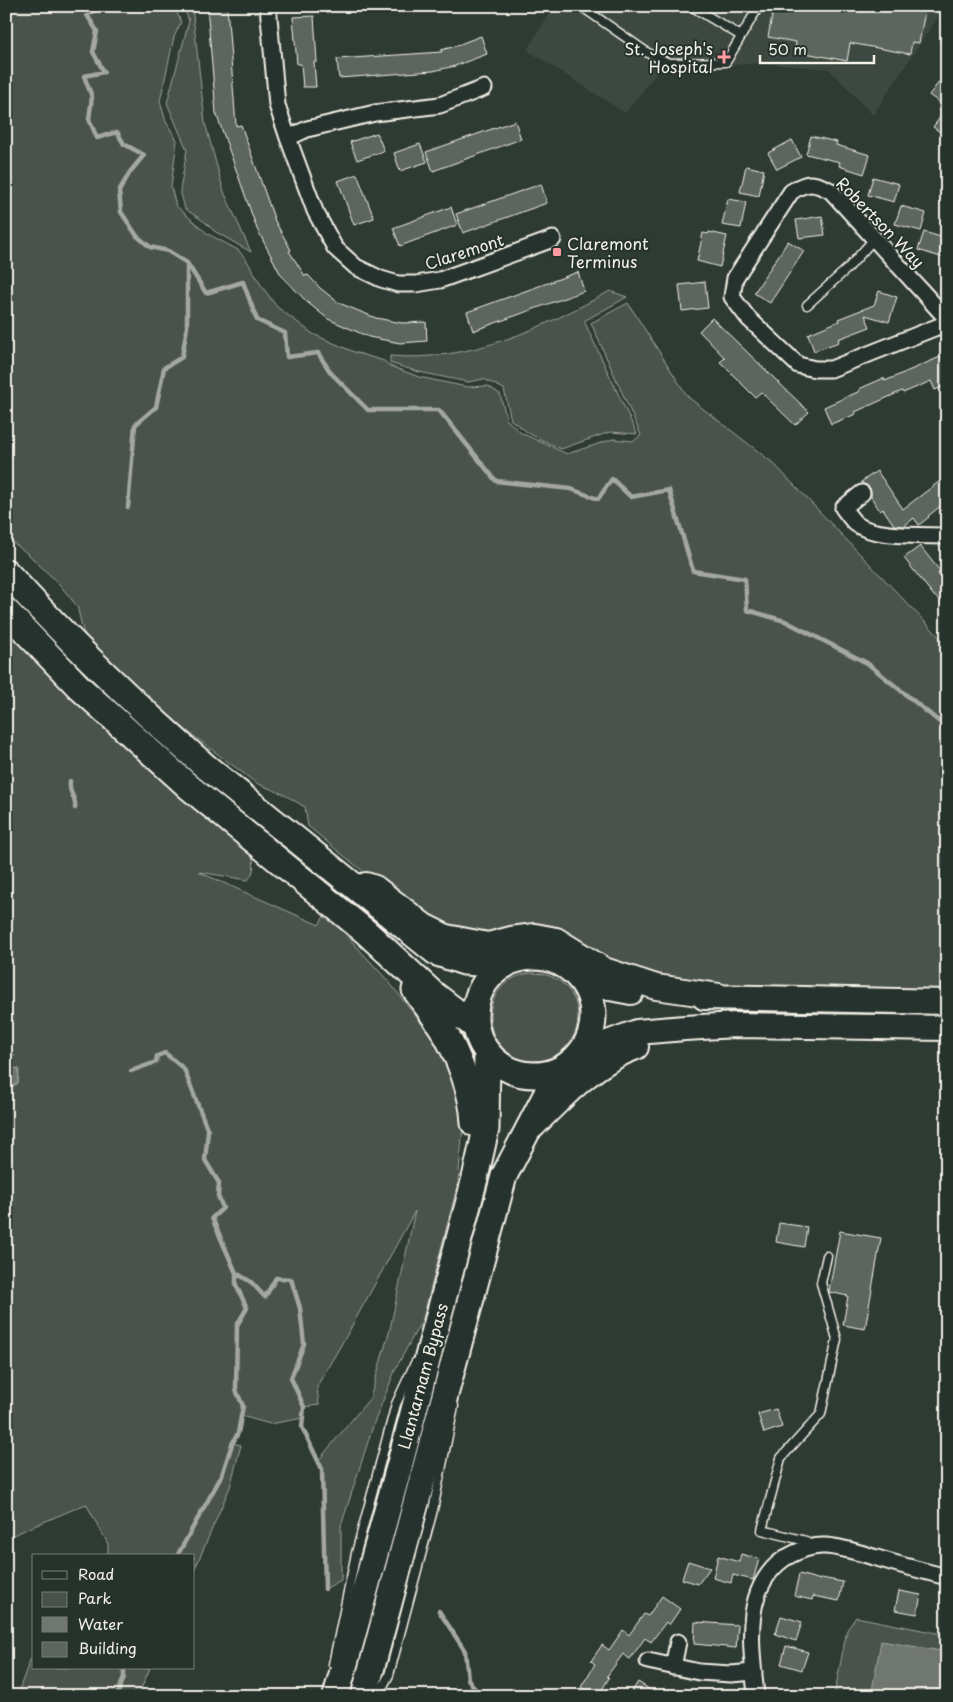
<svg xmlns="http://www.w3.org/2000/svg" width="953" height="1702" font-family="'Playpen Sans',sans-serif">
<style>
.built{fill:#3c4841}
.green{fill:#48524c;stroke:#9ea29a}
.water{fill:#6f7770;stroke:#a4a8a0}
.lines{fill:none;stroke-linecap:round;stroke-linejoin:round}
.stream{stroke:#a4a8a0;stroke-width:4.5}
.building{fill:#5c655e;stroke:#f4f1e8}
.service-casing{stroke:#f4f1e8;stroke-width:11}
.minor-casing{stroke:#f4f1e8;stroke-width:19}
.primary-casing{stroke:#f4f1e8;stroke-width:28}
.trunk-casing{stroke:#f4f1e8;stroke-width:29}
.service{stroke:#26332d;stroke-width:8}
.minor{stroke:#26332d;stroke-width:15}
.primary{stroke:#26332d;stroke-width:24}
.trunk{stroke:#26332d;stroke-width:25}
.poi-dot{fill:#ff9aa2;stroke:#26332d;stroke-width:2}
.labels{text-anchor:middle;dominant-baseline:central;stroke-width:4;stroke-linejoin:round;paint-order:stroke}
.poi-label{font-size:16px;fill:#f4f1e8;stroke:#26332d;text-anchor:end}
.street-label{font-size:16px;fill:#f4f1e8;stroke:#26332d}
</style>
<rect width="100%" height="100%" fill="#2e3b34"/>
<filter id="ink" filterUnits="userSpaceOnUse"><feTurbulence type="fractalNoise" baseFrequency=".02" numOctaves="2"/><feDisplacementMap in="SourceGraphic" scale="10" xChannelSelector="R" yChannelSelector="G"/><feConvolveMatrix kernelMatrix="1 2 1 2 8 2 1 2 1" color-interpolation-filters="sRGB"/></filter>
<g filter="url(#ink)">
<path class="built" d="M554 6H945L873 115 829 69 761 63 658 71 625 113 527 50Z"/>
<path class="green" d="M6 6H174L181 22 174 37 160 101 166 122 177 140 171 187 176 206 208 234 238 250 246 259 261 285 277 307 313 334 354 352 384 361 390 366 419 377 467 387 488 386 500 394 507 420 521 433 567 454 613 439 634 441 641 435 591 323 628 303 688 397 773 463 947 645V993L714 989 672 981 596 957 450 930 390 893 333 847 308 826 305 807 283 794 256 783 186 730 94 649 83 631 77 606 59 584 28 554 6 537Z
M180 6H192L205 123 224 192 251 252 214 231 205 222 185 209 180 190 187 150 167 103 189 21 184 8Z
M610 291 627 297 584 321 637 434 610 432 561 449 530 434 511 420 504 389 484 379 468 382 419 372 390 363V356C468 363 543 328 610 291Z
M6 629C82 710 167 780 251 852 254 863 256 870 248 880L199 872 319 925 326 913 389 982 431 1036 456 1083 463 1126 458 1183 423 1318 396 1368 374 1423 341 1526V1580L325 1589 322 1469 318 1461 370 1398 390 1329 415 1211 348 1333 317 1386 319 1405 304 1407 303 1418 270 1424 241 1416 238 1433 232 1443 241 1445 230 1487 194 1571V1556H108V1544L86 1504 6 1538V1088H10L18 1083 19 1069 9 1067 11 1051H6Z
M490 1017a44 44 0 1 1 88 0a44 44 0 1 1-88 0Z
M856 1617 947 1635V1696H834L847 1630Z
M34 1658V1668H150L138 1696H22L20 1687 30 1660Z"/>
<path class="water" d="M6 1051H11L15 1055 9 1060V1067L19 1069 18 1083 10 1088H6Z
M881 1641 947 1652V1696H871Z"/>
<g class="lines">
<path class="stream" d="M101 6 87 15 97 31 93 52 104 72 84 76 92 97 89 119 97 138 117 132 124 144 144 155 130 172 119 191 121 212 137 236 150 247 168 251 187 263 206 293 243 282 257 320 285 333 287 357 318 353 331 373 368 410H439L496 481 571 489 598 499 612 479 631 497 669 490 693 571 745 579 747 610 785 621 867 663 947 728
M128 507 135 425 156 407 164 368 182 357 187 327V265
M70 781C68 795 77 797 75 808
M131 1071 156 1062 157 1056 165 1053 184 1069 208 1131 205 1160 219 1183 218 1196 223 1208 212 1218 236 1273 251 1282 265 1297 276 1278 291 1279 300 1308 304 1344 291 1378 304 1407 302 1427 322 1469 325 1589
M177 1556 222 1475 232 1444 238 1433 243 1406 236 1390 237 1325 247 1308 236 1285V1273
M439 1611 465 1651 468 1679 480 1696
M117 1696 124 1677V1668"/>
</g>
<path class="building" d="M207 6H227L236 126 241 125 275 221 291 250 289 251 305 276 308 275 320 288 339 303 376 318 402 323 426 322 427 341 400 343 369 337 328 319 307 302 281 275 257 229 216 113Z
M774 6H926L919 43 912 42 910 54 850 43 847 61 795 51 796 42 768 37Z
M314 16 317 62H314L316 87H303L301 64H297L293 17Z
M481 36 487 54 455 66 433 71 339 78 337 59 442 52 441 50 460 45V44Z
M947 72V137L933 127 947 108 929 95Z
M515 121 521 139 433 171 426 152Z
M377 133 384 151 357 160 350 142Z
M811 136 837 142 836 145 870 155 864 174 839 166 840 162 806 154Z
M792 140 801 157 777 169 768 153Z
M420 144 427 162 400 171 394 153Z
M746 166 764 170 759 196 740 192Z
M357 174 374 218 354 225 338 181Z
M873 177 899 184 894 202 868 195Z
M541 184 547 203 463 233 456 214Z
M728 199 746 202 741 228 722 225Z
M901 206 926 213 921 231 895 224Z
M451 207 457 225 400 246 393 228Z
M822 216 825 235 799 238 796 220Z
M709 232 727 236 720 267 697 261 703 233 708 234Z
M924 232 947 239V259L918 250Z
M788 241 804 251 770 303 754 293Z
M578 272 584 291 473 331 467 312Z
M705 282 708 308 682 311 679 285Z
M879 291 897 297 889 322 865 315 870 327 838 339 839 342 814 351 808 334 839 321 838 319 874 305Z
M712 318 809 412 795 425 761 392 755 397 720 362 725 358 699 331Z
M947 354V385L935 390 931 381 903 393 902 391 855 412 856 414 831 424 824 407 860 391 859 389 884 378 885 381Z
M877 471 903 509 940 481 942 482 947 479V501L928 516 929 517 919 525 914 518 904 526 894 525 883 509 880 511 871 497V492L870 488 861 482Z
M920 546 940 571 938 574 947 581V605L934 596 904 558Z
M779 1223 807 1227 804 1247 776 1242Z
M840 1231 881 1238 865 1329 843 1325 848 1296 829 1292V1291Z
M776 1409 782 1427 764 1433 758 1414Z
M741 1554 759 1559 753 1580 733 1575 731 1583 713 1578 718 1556 739 1562Z
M688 1561 710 1568 698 1584 682 1579Z
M799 1574 821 1580V1578L843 1582 839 1601 813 1596 812 1600 794 1596Z
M899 1591 921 1595 917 1614 895 1610Z
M662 1596 680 1609 669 1625 666 1622 651 1642 645 1638 630 1659 623 1654 607 1676 609 1678 598 1696H595L581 1687 595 1664 591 1661 602 1645 609 1650 623 1630 629 1635 644 1614 648 1616Z
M781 1616 802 1622 796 1641 775 1634Z
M695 1622 738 1625 736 1648 694 1644Z
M786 1646 808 1652 802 1670 781 1664Z
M638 1682 660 1696H629Z"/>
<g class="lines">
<g class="service-casing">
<path id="service" d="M691 6 741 36
M585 9 648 53 669 63 726 62 759 6
M807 305 848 268 874 239
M809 1548 806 1541 762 1530 781 1458 821 1414 837 1339 821 1283 827 1256
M333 1664 356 1553 396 1404 415 1363
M378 1696 389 1675 433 1510 454 1406"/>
</g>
<g class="minor-casing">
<path id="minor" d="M268 6 277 105 288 138 315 211 335 248 356 267 381 279 398 284H416L440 280 553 239
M288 138 307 129 375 113 440 105 484 88
M947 319 831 191C814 182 807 181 791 192L735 278 732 297 748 318 798 365 815 369H831L947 323
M862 493 843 508C847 513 851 519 855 523 872 538 924 535 947 536
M648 1661 699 1672 731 1674 754 1672
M673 1667 678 1642
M756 1696C752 1649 740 1589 785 1558 797 1551 811 1545 825 1546 843 1547 860 1553 877 1558 900 1565 923 1571 947 1577"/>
</g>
<g class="primary-casing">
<path id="primary" d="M366 885 375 888 424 926 446 937 488 945 511 939 535 936 556 940 604 970 656 987 719 996
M584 983 631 992
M704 997 947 1002
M581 1053 637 1032 685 1028 736 1025 947 1028
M533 1126C563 1096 596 1061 636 1047"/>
</g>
<g class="trunk-casing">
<path id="trunk" d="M6 572C69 641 135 705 205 766L437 953 464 962 505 965
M6 611 79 687 189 787 366 932 432 993 476 1027
M475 1016a59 59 0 1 1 118 0a59 59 0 1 1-118 0Z
M415 990C424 1003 434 1015 442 1028 458 1054 473 1093 474 1123
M336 1696 399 1467 475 1178 486 1129 487 1053
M364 1696 504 1176 559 1070"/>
</g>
<use href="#service" class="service"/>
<use href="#minor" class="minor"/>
<use href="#primary" class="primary"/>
<use href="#trunk" class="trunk"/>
</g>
</g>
<g class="poi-dot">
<path d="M721.5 49.5h5v5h5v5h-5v5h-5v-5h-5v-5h5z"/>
<rect x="552" y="247" width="10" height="10" rx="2.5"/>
</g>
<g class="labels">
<g class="poi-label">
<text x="713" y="48">St. Joseph's<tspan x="713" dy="18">Hospital</tspan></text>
<text x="567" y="243" text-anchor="start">Claremont<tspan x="567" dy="18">Terminus</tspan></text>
</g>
<g class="street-label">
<text transform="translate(881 222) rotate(46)">Robertson Way</text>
<text transform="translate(464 251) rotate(-18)">Claremont</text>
<text transform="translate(422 1376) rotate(-75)">Llantarnam Bypass</text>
</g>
</g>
<rect width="953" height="1702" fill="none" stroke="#26332d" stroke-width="25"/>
<rect x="12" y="12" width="928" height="1677" fill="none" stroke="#f4f1e8" stroke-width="2" filter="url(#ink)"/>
<rect x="32" y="1554" width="162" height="115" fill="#26332d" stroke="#787f78"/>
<rect x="42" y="1571" width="25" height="8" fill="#26332d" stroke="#787f78"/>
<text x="78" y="1580" font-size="15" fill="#f4f1e8">Road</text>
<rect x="42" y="1592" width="25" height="15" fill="#48524c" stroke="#787f78"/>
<text x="78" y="1604" font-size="15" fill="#f4f1e8">Park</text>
<rect x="42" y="1617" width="25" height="15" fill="#6f7770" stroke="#787f78"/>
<text x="78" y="1630" font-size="15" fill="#f4f1e8">Water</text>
<rect x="42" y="1642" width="25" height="15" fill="#5c655e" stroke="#787f78"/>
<text x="78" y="1654" font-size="15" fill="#f4f1e8">Building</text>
<path d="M760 55v8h114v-8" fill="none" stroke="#f4f1e8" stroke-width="2.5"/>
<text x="768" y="55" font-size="15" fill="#f4f1e8" stroke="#26332d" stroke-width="4" paint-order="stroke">50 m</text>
</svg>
